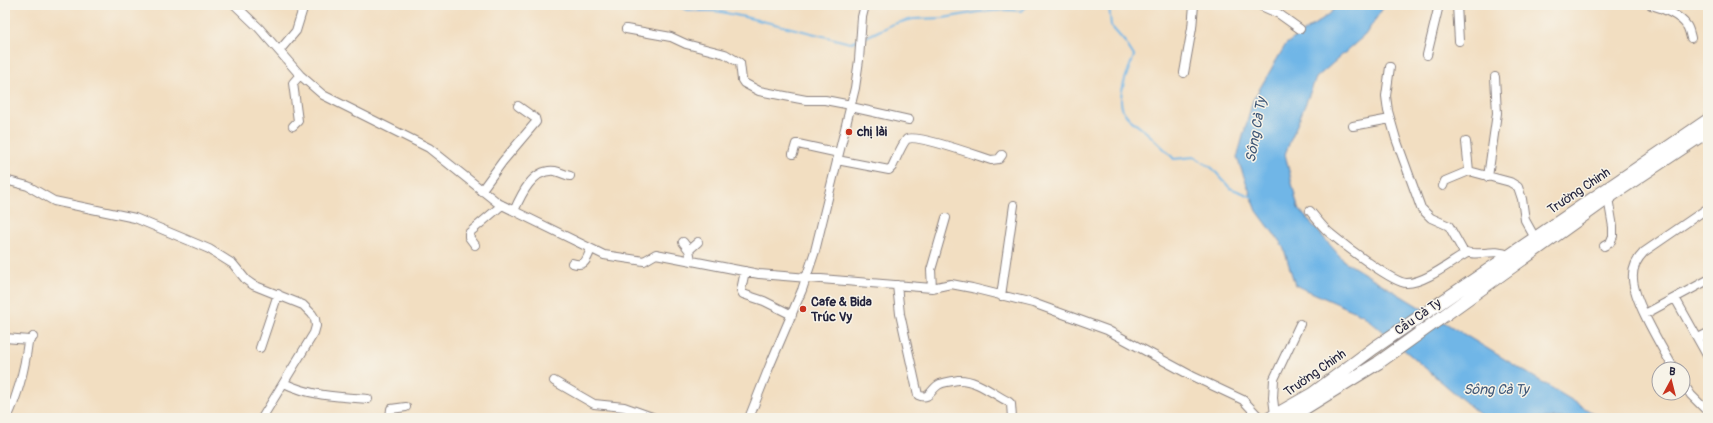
<svg xmlns="http://www.w3.org/2000/svg" width="1713" height="423" font-family="Pangolin,sans-serif">
<style>
.water{fill:#70b6e7;stroke:#496c91}
.lines{fill:none;stroke-linecap:round;stroke-linejoin:round}
.stream{stroke:#70b6e7;stroke-width:2}
.minor-casing{stroke:#8a807e;stroke-width:10}
.highway-casing{stroke:#8a807e;stroke-width:14}
.minor{stroke:#fff;stroke-width:8}
.highway{stroke:#fff;stroke-width:12}
.poi-dot{fill:#c8321e;stroke:#f7f3e8;stroke-width:1.5}
.labels{text-anchor:middle;dominant-baseline:central;stroke-width:3;stroke-linejoin:round;paint-order:stroke}
.poi-label{font-size:13px;font-weight:bold;fill:#22223b;stroke:#f7f3e8;text-anchor:start}
.street-label{font-size:13px;fill:#22223b;stroke:#f7f3e8}
.water-label{font-size:14px;font-style:italic;fill:#3d5677;stroke:#f7f3e8}
</style>
<rect width="100%" height="100%" fill="#f7f3e8"/>
<filter id="ink" filterUnits="userSpaceOnUse"><feTurbulence type="fractalNoise" baseFrequency=".025" numOctaves="2"/><feDisplacementMap in="SourceGraphic" scale="8" xChannelSelector="R" yChannelSelector="G"/><feConvolveMatrix kernelMatrix="1 2 1 2 8 2 1 2 1" color-interpolation-filters="sRGB"/></filter>
<filter id="wash" filterUnits="userSpaceOnUse"><feTurbulence type="fractalNoise" baseFrequency=".012" numOctaves="4" result="noise"/><feDisplacementMap in="SourceGraphic" scale="16" xChannelSelector="R" yChannelSelector="G"/><feGaussianBlur stdDeviation="0.9" result="paint"/><feColorMatrix in="noise" values="0 0 0 0 0 0 0 0 0 0 0 0 0 0 0 0 0 1.4 0 .05"/><feComposite in="paint" operator="in"/></filter>
<g filter="url(#wash)">
<rect width="100%" height="100%" fill="#f2dec1"/>
<path class="water" d="M1336 5H1385L1365 35 1316 78 1285 154 1298 208 1344 261 1601 418H1484L1363 315 1295 285 1283 246 1257 211 1237 158 1253 100 1286 44 1331 13Z"/>
<g class="lines">
<path class="stream" d="M608 5 615 7 621 5
M677 5C691 15 706 9 721 12 765 21 808 32 850 43L858 40
M1109 5 1111 26 1125 42 1134 56C1129 68 1116 97 1123 110 1127 119 1137 125 1145 131 1155 140 1165 149 1174 159L1194 157 1212 168 1230 188 1253 197
M864 38 893 24 913 19 943 18 979 12 1009 10 1021 11 1029 5"/>
</g>
</g>
<g filter="url(#ink)">
<g class="lines">
<g class="minor-casing">
<path id="minor" d="M235 5 259 28 300 75 323 95 429 148 498 203 604 255 644 261 656 254 759 274 932 288 951 284 972 288 1033 303 1107 330 1192 376 1243 400 1260 418
M1259 5 1279 14 1300 29
M1457 5 1459 41
M1651 5C1662 8 1680 15 1687 26 1689 29 1690 34 1691 38
M626 29 671 37 686 44 725 54 740 63 742 80 744 83 759 91 806 100H825L851 105
M279 51 296 31 304 5
M1427 55 1439 5
M1390 67 1386 96 1388 111 1396 139 1421 208 1431 218 1449 226 1463 251C1479 258 1493 247 1510 256
M1184 73 1192 28 1194 5
M851 107 909 120
M293 126 298 121 293 83 300 75
M1353 126 1390 119
M1466 142 1469 171 1510 182 1518 187 1522 199 1525 220 1535 238
M5 148V155
M793 154 796 144H798L839 153
M837 160 889 170 892 167C895 161 903 142 907 139 918 134 978 156 991 160L999 159 1002 155
M1488 177 1497 113 1495 77
M5 180 28 186 54 201 135 218 209 249 233 264 246 280 253 285 303 305 312 314 315 319 316 326 314 333 262 418
M1443 186 1445 181 1469 171
M481 191 503 161 536 122 535 118 518 106
M514 211C521 195 533 168 555 171 560 172 565 175 570 176
M1310 211C1317 219 1323 228 1331 234 1343 244 1394 284 1407 283 1425 283 1451 262 1467 253
M683 242 689 250 691 260
M475 245 469 237V233L502 205
M1604 246 1610 243 1613 236V227L1608 198
M689 250 698 242
M572 263C586 267 586 260 591 249
M745 271 741 290 743 294 764 301 792 315
M897 285 900 314 918 395C930 401 931 388 940 384 945 382 952 381 958 380 976 379 993 394 1009 402L1011 404 1012 418
M932 288 931 270 946 218
M1001 296 1014 205
M1675 298 1708 357
M1645 314 1708 280
M5 338 29 340
M1698 338 1708 333
M260 348 278 294
M1674 369C1662 347 1634 302 1633 279 1632 268 1636 260 1644 252L1708 208
M554 381 594 404 624 407 655 418
M284 383C310 396 338 397 368 399
M1683 383 1691 395 1708 412
M1275 415 1273 398 1274 379 1300 324
M7 418C18 395 25 367 28 342L33 337
M390 418 391 409 406 407
M749 418 770 365 802 290 815 251 855 88 859 60 862 17 865 5"/>
</g>
<g class="highway-casing">
<path id="highway" d="M1270 418 1312 394 1374 348 1708 120
M1289 418 1378 363 1615 193 1708 131"/>
</g>
<use href="#minor" class="minor"/>
<use href="#highway" class="highway"/>
</g>
</g>
<g class="poi-dot">
<circle cx="849" cy="132" r="4"/>
<circle cx="803" cy="309" r="4"/>
</g>
<g class="labels">
<g class="poi-label">
<text x="857" y="132">chị lài</text>
<text x="811" y="302">Cafe &amp; Bida<tspan x="811" dy="15">Trúc Vy</tspan></text>
</g>
<g class="street-label">
<text transform="translate(1579 191) rotate(-34)">Trường Chinh</text>
<text transform="translate(1418 317) rotate(-35)">Cầu Cà Ty</text>
<text transform="translate(1315 373) rotate(-35)">Trường Chinh</text>
</g>
<g class="water-label">
<text transform="translate(1256 130) rotate(-80)">Sông Cà Ty</text>
<text x="1496" y="389">Sông Cà Ty</text>
</g>
</g>
<rect width="1713" height="423" fill="none" stroke="#f7f3e8" stroke-width="20"/>
<g transform="translate(1671 381) rotate(7)"><circle r="19" fill="#f7f3e8" stroke="#a29fa3"/>
<path d="M0-3L7 15L0 10L-7 15Z" fill="#c8321e"/>
<text y="-6" font-size="11" font-weight="bold" text-anchor="middle" fill="#22223b">B</text>
</g>
</svg>
